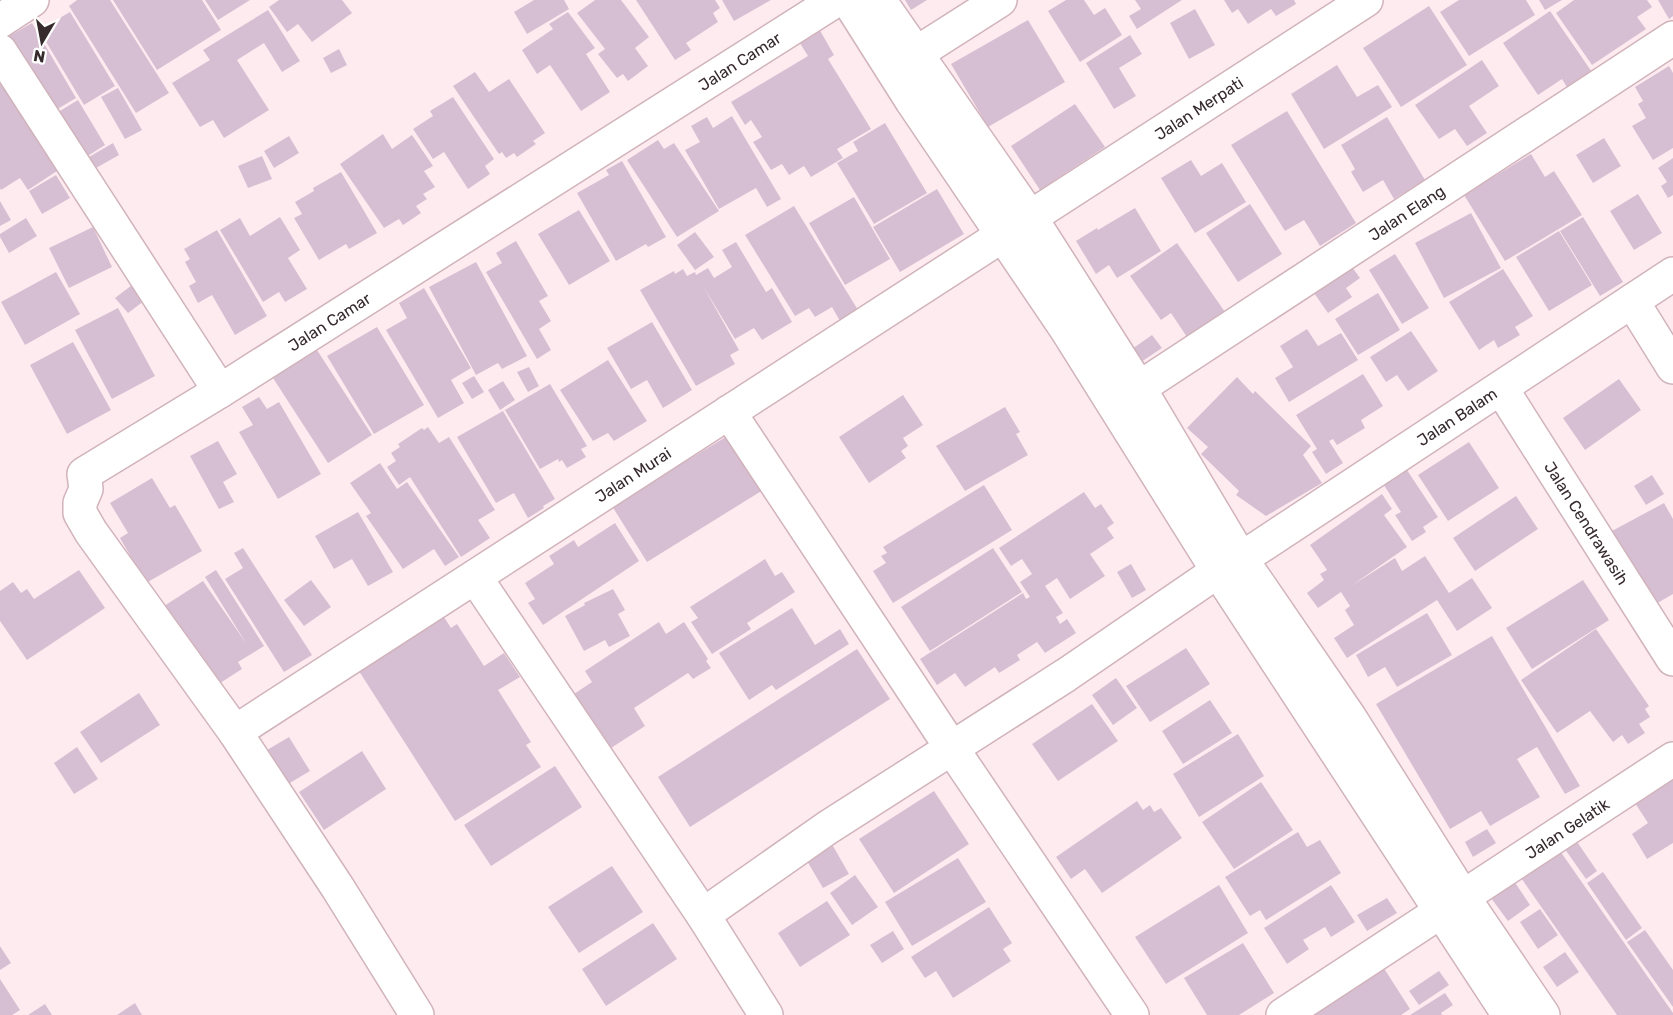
<svg xmlns="http://www.w3.org/2000/svg" width="1673" height="1015" font-family="Rubik,sans-serif">
<style>
.building{fill:#d6bfd2}
.lines{fill:none;stroke-linecap:round;stroke-linejoin:round}
.minor-casing{stroke:#d1b3bb;stroke-width:36}
.minor{stroke:#fff;stroke-width:33}
.labels{text-anchor:middle;dominant-baseline:central;stroke-width:4.5;stroke-linejoin:round;paint-order:stroke}
.street-label{font-size:16px;fill:#362a2d;stroke:#fefefe}
</style>
<rect width="100%" height="100%" fill="#feebf0"/>
<path class="building" d="M77 0H110L169 93 136 113 69 6Z
M113 0H202L221 30 157 70Z
M205 0H250L218 20Z
M279 0H342L352 13 312 42 298 24 287 32 269 7Z
M534 0H564L569 9 527 34 514 12Z
M595 0H621L649 37 635 48 648 66 628 81 623 74 617 78 598 54 605 49 577 13Z
M636 0H715L720 8 713 13 718 22 686 43 691 50 675 60Z
M722 0H771L734 21Z
M905 0H927L911 10Z
M1066 0H1084L1094 15 1105 8 1122 35 1080 62 1048 11Z
M1135 0H1182L1137 29 1129 16 1141 9Z
M1224 0H1294L1296 4 1276 16 1271 9 1248 24 1238 9 1232 13Z
M1459 0H1526L1535 15 1469 56 1440 12Z
M1539 0H1562L1545 10Z
M1574 0H1647L1652 7 1637 17 1646 29 1592 65 1556 13Z
M1658 0H1673V16L1669 19Z
M1429 6 1467 65 1401 107 1363 48Z
M1195 9 1215 45 1189 59 1170 23Z
M268 10 300 61 282 72 264 43 237 60 269 110 224 138 213 120 200 127 172 83 210 60 203 50Z
M1550 11 1594 75 1570 92 1562 79 1538 95 1503 43Z
M70 12 115 86 84 105 39 30Z
M568 12 595 48 586 54 610 92 581 111 550 65 537 74 522 50 553 29 549 24Z
M1028 20 1065 82 988 127 951 64Z
M32 23 76 98 49 114 4 39Z
M818 27 834 55 828 59 871 129 837 149 843 158 811 177 804 166 789 175 782 164 771 170 753 142 762 137 751 120 745 125 731 102 808 56 798 40Z
M1130 35 1142 54 1119 68 1136 96 1114 109 1086 63Z
M339 49 347 65 331 73 323 58Z
M1482 60 1499 86 1469 106 1487 133 1467 146 1455 129 1439 139 1415 105Z
M1337 65 1357 97 1378 85 1392 107 1324 149 1291 94Z
M1669 66 1673 73V148L1653 160 1632 126 1646 118 1638 104 1643 101 1635 87Z
M475 72 489 92 509 79 545 133 533 141 536 144 517 157 514 153 506 158 502 152 499 154 453 86Z
M0 82 57 171 28 190 20 178 1 190 0 188Z
M118 88 142 130 125 139 101 97Z
M453 97 494 159 485 166 490 174 468 189 444 152 433 159 413 129 433 116 430 111Z
M78 100 105 145 78 162 50 117Z
M1075 104 1105 147 1040 190 1011 146Z
M1287 111 1356 223 1320 246 1304 220 1285 231 1231 145Z
M732 116 781 199 767 207 756 188 719 209 685 150 700 142 691 126 707 117 713 128Z
M1387 117 1425 180 1394 199 1383 180 1363 192 1351 172 1355 169 1341 145Z
M885 123 927 193 874 224 837 163 858 151 853 142Z
M383 134 392 149 412 135 433 166 424 171 435 187 423 194 427 199 416 206 421 213 403 225 399 219 384 228 340 164Z
M289 136 299 153 274 168 264 151Z
M1604 138 1621 166 1593 183 1576 155Z
M658 140 664 149 674 143 719 211 677 237 627 160Z
M113 143 119 155 96 168 89 157Z
M1531 154 1545 177 1554 171 1582 215 1505 261 1464 195Z
M262 156 272 179 248 188 238 166Z
M1673 158V195L1668 198 1661 186 1667 182 1658 168Z
M1191 160 1201 176 1222 163 1246 202 1195 233 1161 178Z
M622 161 666 237 648 247 646 244 616 261 577 193 609 175 606 170Z
M341 172 377 233 349 249 346 244 319 260 294 218 302 214 295 202 314 191 313 188Z
M56 175 70 198 42 214 29 191Z
M937 189 964 234 900 272 873 227Z
M1638 194 1662 233 1634 250 1610 211Z
M854 197 890 259 845 285 809 223Z
M0 201 11 220 0 226Z
M1250 204 1282 254 1238 282 1206 233Z
M794 206 858 310 840 321 832 307 815 317 809 308 795 316 745 235Z
M1135 208 1161 251 1117 278 1109 265 1096 274 1076 241 1097 228 1098 230Z
M579 210 610 261 569 285 538 234Z
M1471 213 1501 268 1444 298 1415 243Z
M280 217 300 250 288 258 307 289 285 302 279 292 263 302 220 230 240 218 250 236Z
M1583 217 1623 282 1600 296 1560 231Z
M26 218 37 236 9 253 0 237V234Z
M93 227 112 267 69 288 49 248Z
M217 230 267 316 235 335 212 295 198 303 189 286 196 282 185 262 190 259 184 249Z
M1559 231 1592 285 1549 311 1516 257Z
M695 232 714 257 695 270 677 245Z
M516 241 548 296 539 301 551 321 539 329 551 350 537 359 486 272 502 263 496 253Z
M736 242 766 292 772 288 792 322 762 340 754 328 735 339 703 286 739 350 730 355 735 364 696 386 640 290 674 271 675 274 683 269 687 276 695 272 696 275 708 268 714 278 732 267 722 250Z
M1177 243 1225 312 1187 337 1171 313 1161 320 1130 276Z
M1395 254 1429 308 1402 324 1369 270Z
M476 262 527 356 502 369 498 363 476 375 429 287Z
M1352 267 1360 278 1346 288 1352 297 1328 313 1314 293Z
M1503 269 1533 316 1515 327 1520 335 1498 348 1494 340 1479 350 1449 302Z
M56 272 80 314 25 345 1 302Z
M132 285 144 301 128 313 115 298Z
M424 288 471 368 451 380 464 403 438 418 386 330 407 318 399 303Z
M1378 293 1400 330 1358 355 1335 319Z
M118 308 155 376 112 399 75 330Z
M652 322 692 390 663 408 647 380 631 389 607 348Z
M377 327 424 405 374 434 327 356Z
M1307 329 1318 346 1341 333 1358 360 1289 402 1275 378 1293 367 1280 346Z
M1411 331 1438 371 1408 391 1397 375 1386 382 1370 357Z
M1152 335 1162 348 1141 362 1132 349Z
M73 342 111 410 67 434 30 365Z
M317 350 372 435 328 463 273 378Z
M608 360 647 421 614 441 608 433 593 441 560 390Z
M529 367 539 386 528 392 517 372Z
M1363 374 1383 406 1361 420 1365 428 1337 445 1333 439 1329 441 1343 463 1326 474 1312 452 1317 449 1296 415Z
M474 376 484 392 472 399 462 383Z
M1237 377 1253 394 1255 391 1311 446 1303 455 1322 483 1266 516 1236 495 1239 491 1201 454 1208 447 1187 428Z
M1619 379 1641 410 1585 450 1563 418Z
M503 381 515 400 500 410 488 390Z
M550 384 587 446 581 449 586 457 567 468 562 460 559 462 558 459 540 469 505 410Z
M903 395 923 425 903 438 908 446 901 451 906 458 869 483 839 437Z
M259 397 267 409 279 402 321 474 278 499 239 432 253 425 242 407Z
M1005 407 1020 432 1016 434 1028 455 965 491 936 446Z
M503 411 555 499 543 506 544 508 528 518 514 493 496 503 457 437Z
M428 427 439 443 449 437 495 510 478 520 490 538 461 557 410 477 399 485 387 467 396 461 391 453 400 447 398 444 422 428 424 430Z
M729 435 763 490 647 562 612 506Z
M218 441 237 474 223 482 234 502 219 509 190 456Z
M1469 442 1499 488 1448 521 1418 475Z
M380 463 397 489 407 482 459 557 445 566 434 549 403 569 366 516 371 513 350 483Z
M1405 467 1438 517 1423 527 1426 532 1412 541 1395 515 1401 512 1382 482Z
M1652 475 1664 494 1646 505 1634 486Z
M152 478 170 508 175 505 202 551 146 583 120 538 128 533 110 503Z
M984 485 1012 530 893 603 873 571 886 563 881 556 887 553 883 547Z
M1084 492 1095 508 1101 504 1114 523 1107 528 1114 538 1090 554 1105 576 1070 599 1057 578 1045 586 1063 613 1056 617 1060 624 1067 619 1076 633 1045 653 1037 642 1017 655 1020 660 999 673 995 667 965 687 955 673 937 685 920 659 1023 593 1026 599 1030 597 1020 582 1032 574 1022 559 1011 566 999 548Z
M1382 494 1392 509 1384 515 1407 547 1351 586 1395 558 1402 571 1425 556 1449 593 1472 578 1492 608 1457 631 1437 600 1347 658 1334 638 1354 625 1345 610 1350 606 1341 592 1318 608 1307 593 1324 580 1320 574 1327 570 1310 545Z
M1516 496 1538 529 1475 571 1453 538Z
M1664 503 1673 519V594L1654 605 1612 531Z
M358 512 393 572 368 586 352 559 334 569 315 536Z
M615 523 639 561 543 625 528 603 535 599 525 583 554 564 549 556 574 540 578 547Z
M243 548 312 655 284 672 225 579 243 568 234 553Z
M993 548 1022 592 930 651 901 607Z
M765 559 775 576 782 572 795 592 747 623 751 629 712 654 691 622 698 618 690 607Z
M1131 564 1146 590 1132 598 1117 572Z
M79 570 105 608 27 660 0 621V591L13 582 21 593 27 589 34 599Z
M216 570 264 646 238 662 242 669 217 685 164 606 203 581 246 643 205 577Z
M311 580 331 607 304 626 284 600Z
M1583 580 1609 620 1532 669 1506 628Z
M613 589 625 610 618 614 630 636 609 647 605 640 584 651 565 616 585 605 584 603Z
M792 608 815 645 840 629 849 644 776 690 772 685 749 700 719 653Z
M1427 613 1452 655 1397 687 1385 667 1368 677 1356 655Z
M442 614 451 628 457 624 484 666 504 653 520 677 498 690 531 742 526 745 541 767 455 821 357 668Z
M659 622 666 634 684 622 708 659 706 661 711 668 693 679 688 673 634 708 645 726 611 748 599 731 593 735 568 698 592 682 585 671Z
M1596 629 1649 706 1645 709 1650 717 1639 724 1645 733 1628 744 1622 735 1613 742 1590 711 1557 733 1521 680Z
M1492 636 1580 786 1565 794 1537 747 1517 759 1540 797 1490 826 1481 811 1450 829 1376 704Z
M1186 648 1210 684 1150 722 1126 686Z
M857 649 890 699 690 827 658 777Z
M1116 678 1137 708 1113 725 1092 695Z
M139 693 160 725 101 763 80 732Z
M1210 700 1232 733 1183 764 1162 731Z
M1092 704 1118 741 1058 781 1032 744Z
M1238 734 1264 776 1199 817 1173 774Z
M289 737 310 771 283 787 262 753Z
M77 747 98 779 74 794 54 763Z
M362 751 386 789 324 830 299 792Z
M555 766 582 807 491 866 464 825Z
M1673 780V843L1647 859 1632 834 1648 823 1635 803Z
M1261 782 1293 830 1234 869 1202 822Z
M934 791 969 844 894 893 859 839Z
M1137 801 1143 810 1150 805 1154 812 1161 808 1182 838 1102 893 1085 869 1071 879 1056 857Z
M1487 829 1496 843 1473 857 1465 842Z
M1569 830 1597 871 1586 879 1557 838Z
M1298 832 1307 847 1320 840 1341 873 1266 920 1260 910 1250 916 1225 877Z
M833 846 849 874 823 888 807 861Z
M1558 848 1673 1013V1015H1617L1519 875Z
M958 858 986 902 912 946 885 902Z
M612 866 643 912 579 953 548 907Z
M1603 872 1642 928 1626 940 1587 883Z
M855 875 878 907 852 925 830 893Z
M1512 878 1530 905 1508 921 1488 894Z
M1219 885 1248 933 1166 984 1135 937Z
M1331 885 1355 922 1331 937 1325 927 1303 940 1309 949 1287 964 1264 928Z
M1387 898 1397 913 1367 931 1357 915Z
M827 901 850 935 800 967 778 933Z
M989 907 1012 943 1003 949 1011 961 953 998 936 971 925 978 911 957Z
M1540 909 1558 935 1538 949 1520 922Z
M653 923 677 959 606 1006 582 969Z
M1645 930 1673 970V1007L1627 942Z
M893 931 904 949 882 963 870 945Z
M1243 943 1274 993 1239 1015H1207L1184 978Z
M0 946 11 963 0 970Z
M1565 952 1579 972 1557 987 1543 967Z
M1378 959 1410 1009 1401 1015H1315L1308 1005Z
M1439 971 1449 985 1419 1005 1409 991Z
M0 979 20 1010 12 1015H0Z
M1445 993 1453 1005 1441 1013 1442 1015H1410Z
M135 1003 142 1015H117Z
M45 1004 52 1015H28Z"/>
<g class="lines">
<g class="minor-casing">
<g id="minor">
<path d="M848 0 912 101 1067 330 1218 571 1509 1015"/>
<path d="M879 0 1030 217 1139 388 1241 559 1350 718 1463 897 1543 1015"/>
<path d="M0 21 32 0"/>
<path d="M0 51 220 391"/>
<path d="M917 53 1000 0"/>
<path d="M1632 301 1673 367"/>
<path id="s1" d="M1139 388 1673 38"/>
<path id="s2" d="M1501 388 1673 659"/>
<path d="M729 412 951 747 1132 1015"/>
<path d="M475 577 703 915 766 1015"/>
<path id="s3" d="M235 732 1366 0"/>
<path id="s4" d="M703 915 827 828 1066 675 1218 571 1241 559 1673 274"/>
<path id="s5" d="M417 1015 338 888 235 732 91 532 80 513V503L86 489 84 474 220 391 836 0"/>
<path id="s6" d="M1283 1015 1673 759"/>
</g>
</g>
<use href="#minor" class="minor"/>
</g>
<g class="labels">
<g class="street-label">
<text stroke="none"><textPath href="#s5" startOffset="1420">Jalan Camar</textPath></text>
<text stroke="none"><textPath href="#s3" startOffset="1148">Jalan Merpati</textPath></text>
<text stroke="none"><textPath href="#s1" startOffset="320">Jalan Elang</textPath></text>
<text stroke="none"><textPath href="#s5" startOffset="934">Jalan Camar</textPath></text>
<text stroke="none"><textPath href="#s4" startOffset="904">Jalan Balam</textPath></text>
<text stroke="none"><textPath href="#s3" startOffset="474">Jalan Murai</textPath></text>
<text stroke="none"><textPath href="#s2" startOffset="160">Jalan Cendrawasih</textPath></text>
<text stroke="none"><textPath href="#s6" startOffset="340">Jalan Gelatik</textPath></text>
</g>
</g>
<g transform="translate(42 42) rotate(190)" stroke="#fefefe" stroke-width="4.5" paint-order="stroke">
<path d="M0-4.5L10 22L0 15L-10 22Z" fill="#362a2d"/>
<text y="-9" font-size="16" font-weight="bold" text-anchor="middle" fill="#362a2d">N</text>
</g>
</svg>
